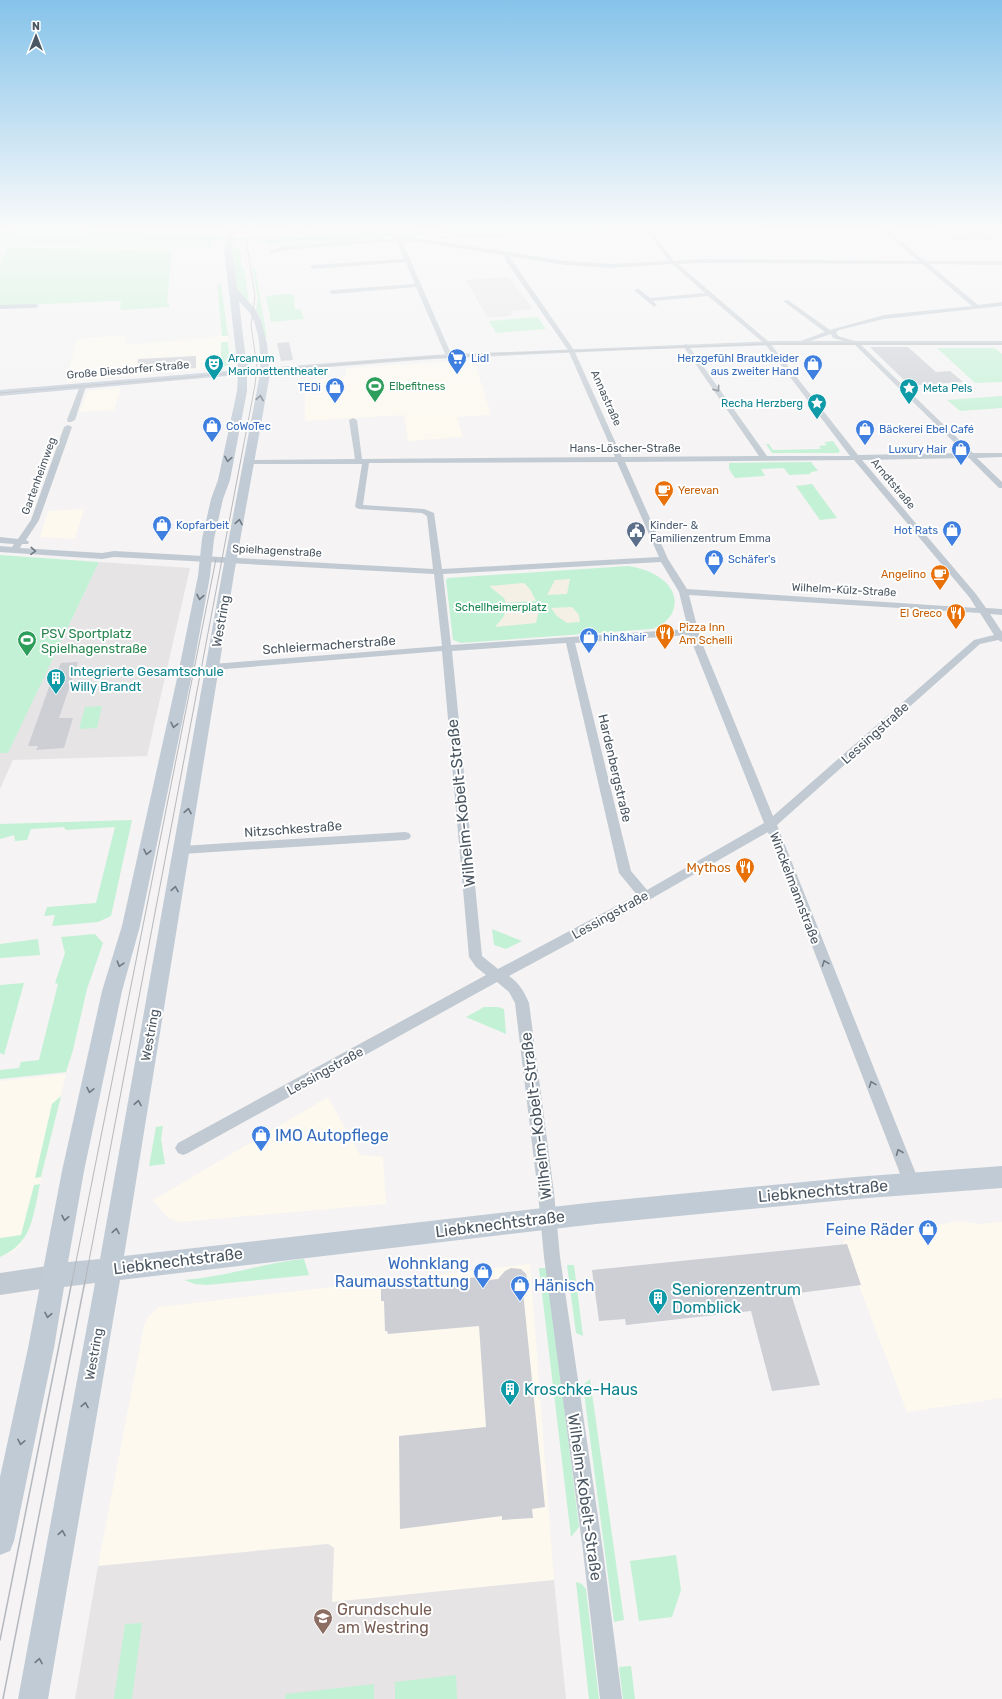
<svg xmlns="http://www.w3.org/2000/svg" width="1002" height="1699" font-family="Rubik,sans-serif">
<style>
.commercial{fill:#fdf9ef}
.education{fill:#e6e4e5}
.green{fill:#c3f1d5}
.sand{fill:#f5f0e5}
.lines{fill:none;stroke-linecap:round;stroke-linejoin:round}
.stream{stroke:#90daee;stroke-width:2}
.building{fill:#cdcfd5}
.minor{fill:#c1cad2;fill-rule:evenodd}
.tertiary{fill:#c1cad2;fill-rule:evenodd}
.secondary{fill:#c1cbd6;fill-rule:evenodd}
.tram-far1{stroke:#b5b8bd;stroke-width:1}
.tram{stroke:#b5b8bd;stroke-width:1.5}
.oneway{stroke:#6e7983}
.oneway2{stroke:#6e7984}
.labels{text-anchor:middle;dominant-baseline:central;stroke-width:4;stroke-linejoin:round;paint-order:stroke}
.far-culture-label{font-size:11px;fill:#0d838f;stroke:#fff;text-anchor:start}
.far-shop-label{font-size:11px;fill:#366cbe;stroke:#fff;text-anchor:start}
.far-street-label{font-size:11px;fill:#4a5661;stroke:#fff}
.far-leisure-label{font-size:11px;fill:#27864d;stroke:#fff;text-anchor:start}
.far-food-label{font-size:11px;fill:#c56008;stroke:#fff;text-anchor:start}
.far-service-label{font-size:11px;fill:#4e5e75;stroke:#fff;text-anchor:start}
.far-park-label{font-size:11px;fill:#17864f;stroke:#fff}
.street-label{font-size:13px;fill:#4a5661;stroke:#fff}
.leisure-label{font-size:13px;fill:#27864d;stroke:#fff;text-anchor:start}
.culture-label{font-size:13px;fill:#0d838f;stroke:#fff;text-anchor:start}
.food-label{font-size:13px;fill:#c56008;stroke:#fff;text-anchor:end}
.near-street-label{font-size:16px;fill:#4a5661;stroke:#fff}
.near-shop-label{font-size:16px;fill:#366cbe;stroke:#fff;text-anchor:start}
.near-culture-label{font-size:16px;fill:#0d838f;stroke:#fff;text-anchor:start}
.near-education-label{font-size:16px;fill:#785e54;stroke:#fff;text-anchor:start}
</style>
<rect width="100%" height="100%" fill="#f5f3f3"/>
<path class="commercial" d="M226 334 229 342 230 364 224 367 66 382 77 339 126 335 125 345 207 338Z
M474 360 491 415 457 417 463 437 408 441 404 415 305 421V380L346 377V368Z
M121 387 114 410 80 412 87 391Z
M84 509 75 539 40 537 48 511Z
M66 1074 29 1228 20 1246 8 1254 0 1257V1081Z
M328 1097 360 1155 383 1157 386 1204 180 1222 168 1218 153 1200Z
M959 1221 980 1224 1002 1222V1398L907 1412 842 1241Z
M530 1264 554 1580 332 1602 334 1548 328 1544 98 1566 144 1326 148 1317 158 1307Z"/>
<path class="education" d="M509 277 533 309 511 311 512 315 502 317H487L466 280Z
M99 562 190 568 147 756 13 760 0 789V753L8 752Z
M328 1544 334 1548 332 1602 554 1580 566 1699H75L98 1566Z"/>
<path class="green" d="M0 228H217L212 248 162 249 61 245 0 246Z
M300 228H362L300 232Z
M486 228H526L519 234 403 236 402 230Z
M543 228H640L642 230 536 233Z
M387 231 388 236 384 240 266 247 269 238 271 237Z
M7 247 172 251 167 303 169 304V307L124 310 120 309 121 301H113L0 306V265Z
M232 249H240L242 268H244L249 302 237 290Z
M255 267 267 338H265L260 317 256 310 258 298 252 268Z
M221 284 228 336H222L217 285Z
M288 294 294 295 295 309 301 310 304 319 271 322 266 296Z
M538 317 546 329 496 333 489 321Z
M221 342H228L230 364 220 368 219 365 221 363Z
M937 348H995L1002 354V382L975 383Z
M1002 396V408L960 411 947 400Z
M833 441 840 451 838 453H772L766 444H769L773 450 821 449 819 446 827 445 824 442Z
M811 462 818 471 810 472 811 474 789 475 784 468 761 469 765 476 735 478 729 469V463Z
M812 484 837 518 820 520 796 486Z
M0 555 99 562 8 753H0Z
M628 566C641 568 653 572 663 580 683 597 676 621 652 629L461 643 453 640 446 580 448 578Z
M102 706 97 728 79 729 85 707Z
M132 820 111 916 98 922 52 926 55 915 44 916 47 907 96 903 115 827 66 830 64 827 31 829 27 840 15 841 14 835 0 839V824Z
M492 929 522 941 506 949 494 945Z
M95 934 103 943 87 989 73 1050 66 1072 0 1079V1070L19 1068 21 1062 39 1060 58 984 55 983 65 953 61 937Z
M38 939 40 955 0 958V944Z
M24 983 4 1055 0 1053V985Z
M484 1007H498L504 1009 506 1034 466 1017Z
M61 1096 41 1177 35 1178 52 1104Z
M163 1126 161 1139 165 1164 149 1166 156 1127Z
M40 1184C33 1215 33 1243 0 1257V1238L21 1235 34 1185Z
M304 1259 309 1275 207 1285 195 1284 184 1280C225 1277 263 1263 304 1259Z
M567 1265H574L583 1336 576 1333Z
M539 1268H547L579 1527 571 1537Z
M590 1379 624 1620 614 1622 583 1385Z
M676 1555 681 1590 672 1617 639 1621 630 1561Z
M576 1582 582 1584 586 1589 599 1699H589Z
M142 1623 132 1699H114L125 1624Z
M631 1666 635 1699H623L619 1667Z
M456 1675 457 1699H395V1682Z
M374 1684V1699H285L286 1694Z"/>
<path class="sand" d="M570 579 567 594 547 595 555 580Z
M524 583 530 589 536 601 506 603 504 598 489 586Z
M536 605 538 614 536 623 495 627 504 616 506 607Z
M572 607 579 615 580 622 567 623 557 616 551 608Z"/>
<g class="lines">
<path class="stream" d="M0 234 27 231H61L276 241 358 235 437 233 468 230H584L628 228"/>
</g>
<path class="building" d="M935 228H980L997 239 952 240Z
M289 342 293 360 281 361 277 343Z
M870 347H908L936 372 950 371 963 382 918 385 904 380Z
M196 356V368L137 373 138 359Z
M78 662 59 718H73L64 748 36 750 38 746H28L54 673 57 672 61 663Z
M847 1244 861 1285 791 1294 820 1385 772 1391 751 1311 626 1325 625 1319 599 1321 592 1270Z
M511 1268 521 1269 526 1274 527 1279V1285L523 1292 545 1507 532 1509 533 1518 502 1520V1516L400 1529 399 1436 486 1427 479 1326 388 1334 387 1331H385L384 1301H381V1286L480 1277V1281L498 1279 505 1271Z"/>
<g class="lines">
<path class="minor" d="M295 228H299V232L414 228H443L441 229 297 235 295 234Z
M645 228H649L651 230 804 228 802 229 653 233 674 261 703 259 918 261 880 228H885L925 261H1002V265L929 264 978 305 1002 302V306L884 319 839 330 836 332 838 336 858 342 973 453H1002V457L977 458 1002 482V488H999L969 458 862 460 976 594 986 608 1002 609V615L990 614 1002 632V642L998 640 980 644 777 825 920 1184 918 1189 912 1192 906 1189 904 1184 768 832 635 908 509 976C519 983 524 991 529 1003L554 1193 560 1257 603 1551 622 1699H600L583 1551 544 1257 538 1193 515 1003 509 992 497 982 188 1153 183 1155 178 1153 175 1148 178 1143 486 975 476 967 469 957 442 651 213 670 208 667 213 664 442 646 434 574 114 557 102 559 0 552V546L12 547 14 544 0 543V537L18 539 31 520 64 427 68 425 72 427 39 520 26 540 29 542 28 544H22L20 548 102 553 114 551 433 569 427 516 422 513 359 509 355 507 362 464H249L245 462 249 460 355 459 349 420 353 418 357 420 362 459 615 457 568 350 506 261 504 255 410 241H402L452 356 449 358 446 356 416 287 332 294 329 292 332 290 415 284 406 262 313 269 310 267 313 265 404 259 397 241 284 250 272 253 269 251 284 246 396 238 394 233 396 232 401 238 410 237 565 261 611 264 669 261 648 233 439 238 437 237 439 236 646 230ZM509 256 565 265 611 268 672 264 705 293 650 298 639 289H635V291L654 307 657 305 653 301 708 296 765 344 850 456H767L688 345 686 344 683 346 759 456 622 457 574 350ZM703 263 922 264 972 306 884 315 830 330 788 300 783 301 825 332 798 342V344H802L831 334 833 338 854 344 965 453 858 455 769 342 678 264ZM854 460 970 598 976 608 687 589 668 559 625 462ZM617 462 659 557 442 569 434 513 424 509 363 505 369 463ZM661 562 679 592 688 629 451 645 443 574ZM689 595 980 613 994 635 974 640 773 816 700 638ZM689 635 764 823 647 890 631 871 575 643ZM566 643 619 873 637 895 498 969 482 956 452 651Z
M992 228H997L1002 231V234Z
M0 305 36 304 39 306 36 308 0 309Z
M83 384 86 386 75 420 71 422H68L67 420 80 386Z
M405 832 409 833 411 836 409 839 405 840 182 854 178 853 176 850 178 847 182 846Z"/>
<path class="tertiary" d="M775 341H1002V345H775L629 350 433 359 265 372 261 370 265 368 433 355Z
M54 1265 61 1269 65 1276 61 1283 54 1287 0 1295V1273Z"/>
<path class="secondary" d="M228 228H234L232 249 237 289 256 310 261 320 267 344 270 374 234 574 124 1256 596 1202 855 1177 1002 1166V1188L855 1199 596 1224 120 1280 48 1699H18L95 1283 64 1287 54 1348 14 1541 10 1551 0 1555V1477L28 1348 62 1171 102 991 122 926 178 674 198 576 202 539 211 499 218 480 237 391 238 375 0 396V390L238 370 224 249ZM239 301C243 306 248 310 251 315 260 332 261 356 260 374L222 574 100 1259 68 1262 84 1171 122 991 140 926 192 674 210 576 214 539 223 499 230 480 247 391V374L256 373 258 371 253 368 247 369Z"/>
<path class="tram-far1" d="M235 371 247 365 251 358
M0 393 403 359 491 354 766 344H1002
M72 1282 216 559
M85 1282 255 385 257 367 251 325 255 296 247 245 249 228"/>
<path class="tram" d="M0 1640 72 1281
M3 1699 85 1281"/>
</g>
<defs><path id="oneway-chevron" d="M-2-3.5L2.5 0L-2 3.5" fill="none" stroke-width="1.6" stroke-linecap="round" stroke-linejoin="round"/></defs>
<g class="oneway">
<use href="#oneway-chevron" transform="translate(717 389) rotate(55)"/>
<use href="#oneway-chevron" transform="translate(33 551) rotate(3)"/>
<use href="#oneway-chevron" transform="translate(825 963) rotate(-111)"/>
<use href="#oneway-chevron" transform="translate(872 1084) rotate(-111)"/>
<use href="#oneway-chevron" transform="translate(899 1152) rotate(-112)"/>
</g>
<g class="oneway2">
<use href="#oneway-chevron" transform="translate(260 398) rotate(-80)"/>
<use href="#oneway-chevron" transform="translate(228 459) rotate(100)"/>
<use href="#oneway-chevron" transform="translate(239 522) rotate(-80)"/>
<use href="#oneway-chevron" transform="translate(200 597) rotate(101)"/>
<use href="#oneway-chevron" transform="translate(174 725) rotate(102)"/>
<use href="#oneway-chevron" transform="translate(188 811) rotate(-80)"/>
<use href="#oneway-chevron" transform="translate(147 852) rotate(102)"/>
<use href="#oneway-chevron" transform="translate(175 889) rotate(-80)"/>
<use href="#oneway-chevron" transform="translate(120 964) rotate(107)"/>
<use href="#oneway-chevron" transform="translate(90 1090) rotate(102)"/>
<use href="#oneway-chevron" transform="translate(138 1103) rotate(-80)"/>
<use href="#oneway-chevron" transform="translate(65 1218) rotate(100)"/>
<use href="#oneway-chevron" transform="translate(116 1231) rotate(-80)"/>
<use href="#oneway-chevron" transform="translate(48 1315) rotate(101)"/>
<use href="#oneway-chevron" transform="translate(85 1405) rotate(-80)"/>
<use href="#oneway-chevron" transform="translate(21 1442) rotate(102)"/>
<use href="#oneway-chevron" transform="translate(62 1533) rotate(-80)"/>
<use href="#oneway-chevron" transform="translate(39 1661) rotate(-80)"/>
</g>
<linearGradient id="sky" x2="0" y2="1"><stop stop-color="#85c3ea"/><stop offset="0.49" stop-color="#fafafa"/><stop offset="1" stop-color="#fafafa" stop-opacity="0"/></linearGradient>
<rect width="1002" height="466" fill="url(#sky)"/>
<defs>
<g id="supermarket-pin" transform="scale(1)"><path d="M0 17L-7.5 6A9.5 9.5 0 1 1 7.5 6Z" fill="#3f7fe0" stroke="#fff"/><path d="M-6-5.5h2.5l.6 2H6L4.5 2H-2.5L-4.4-4H-6ZM-1.5 3.2a1.3 1.3 0 1 0 .1 0ZM3 3.2a1.3 1.3 0 1 0 .1 0Z" fill="#fff"/></g>
<g id="theatre-pin" transform="scale(1)"><path d="M0 17L-7.5 6A9.5 9.5 0 1 1 7.5 6Z" fill="#0f9aa8" stroke="#fff"/><path d="M-5-5.5Q0-4 5-5.5V0Q5 5 0 6Q-5 5-5 0ZM-3.3-2.5H-1v1.5H-3.3ZM1-2.5H3.3v1.5H1ZM-2.8 1Q0 5.5 2.8 1Z" fill="#fff"/></g>
<g id="shop-pin" transform="scale(1)"><path d="M0 17L-7.5 6A9.5 9.5 0 1 1 7.5 6Z" fill="#3f7fe0" stroke="#fff"/><path d="M-5-2.5h2.3a2.7 3.5 0 0 1 5.4 0H5L5.5 6h-11ZM-1.5-2.5h3a1.5 2.3 0 0 0-3 0Z" fill="#fff"/></g>
<g id="stadium-pin" transform="scale(1)"><path d="M0 17L-7.5 6A9.5 9.5 0 1 1 7.5 6Z" fill="#2e9e5b" stroke="#fff"/><path d="M0-5a6.5 5 0 1 0 0 10a6.5 5 0 1 0 0-10ZM-3.5-1.8h7v3.6h-7Z" fill="#fff"/></g>
<g id="sight-pin" transform="scale(1)"><path d="M0 17L-7.5 6A9.5 9.5 0 1 1 7.5 6Z" fill="#0f9aa8" stroke="#fff"/><path d="M0-6L1.8-2.2L6-1.7L2.9 1.2L3.7 5.4L0 3.3L-3.7 5.4L-2.9 1.2L-6-1.7L-1.8-2.2Z" fill="#fff"/></g>
<g id="cafe-pin" transform="scale(1)"><path d="M0 17L-7.5 6A9.5 9.5 0 1 1 7.5 6Z" fill="#e8710a" stroke="#fff"/><path d="M-5.5-4.5H6V0H3Q3 3.5 0 3.5H-2.5Q-5.5 3.5-5.5 0ZM3-3.2v2h1.7v-2ZM-6 4.5H4V6H-6Z" fill="#fff"/></g>
<g id="civic-pin" transform="scale(1)"><path d="M0 17L-7.5 6A9.5 9.5 0 1 1 7.5 6Z" fill="#5c6f8a" stroke="#fff"/><path d="M-.6-6.5H3V-4.5H.6V-3L4-1V1h2V6H-6V1h2V-1L-.6-3ZM-1.2 2.5V6h2.4V2.5Z" fill="#fff"/></g>
<g id="restaurant-pin" transform="scale(1)"><path d="M0 17L-7.5 6A9.5 9.5 0 1 1 7.5 6Z" fill="#e8710a" stroke="#fff"/><path d="M-5-6h1v4h1v-4h1v4h1v-4h1v5L-1.5 .5V6h-2V.5L-5-1ZM5-6V6H3V1.5H1.5Q1.5-4 5-6Z" fill="#fff"/></g>
<g id="building-pin" transform="scale(1)"><path d="M0 17L-7.5 6A9.5 9.5 0 1 1 7.5 6Z" fill="#0f9aa8" stroke="#fff"/><path d="M-4-6H4V6H1V3H-1V6H-4ZM-2.5-4.3h1.7v1.8h-1.7ZM.8-4.3h1.7v1.8H.8ZM-2.5-1h1.7V.8h-1.7ZM.8-1h1.7V.8H.8Z" fill="#fff"/></g>
<g id="school-pin" transform="scale(1)"><path d="M0 17L-7.5 6A9.5 9.5 0 1 1 7.5 6Z" fill="#8d6e63" stroke="#fff"/><path d="M0-5L7-2L0 1L-7-2ZM-4 1L0 2.5L4 1V4Q0 6-4 4Z" fill="#fff"/></g>
</defs>
<g fill-rule="evenodd">
<use href="#supermarket-pin" x="457" y="358"/>
<use href="#theatre-pin" x="214" y="364"/>
<use href="#shop-pin" x="813" y="364"/>
<use href="#stadium-pin" x="375" y="386"/>
<use href="#shop-pin" x="335" y="387"/>
<use href="#sight-pin" x="909" y="388"/>
<use href="#sight-pin" x="817" y="403"/>
<use href="#shop-pin" x="212" y="426"/>
<use href="#shop-pin" x="865" y="429"/>
<use href="#shop-pin" x="961" y="449"/>
<use href="#cafe-pin" x="664" y="490"/>
<use href="#shop-pin" x="162" y="525"/>
<use href="#shop-pin" x="952" y="530"/>
<use href="#civic-pin" x="636" y="531"/>
<use href="#shop-pin" x="714" y="559"/>
<use href="#cafe-pin" x="940" y="574"/>
<use href="#restaurant-pin" x="956" y="613"/>
<use href="#restaurant-pin" x="665" y="633"/>
<use href="#shop-pin" x="589" y="637"/>
<use href="#stadium-pin" x="27" y="640"/>
<use href="#building-pin" x="56" y="678"/>
<use href="#restaurant-pin" x="745" y="867"/>
<use href="#shop-pin" x="261" y="1135"/>
<use href="#shop-pin" x="928" y="1229"/>
<use href="#shop-pin" x="483" y="1272"/>
<use href="#shop-pin" x="520" y="1285"/>
<use href="#building-pin" x="658" y="1298"/>
<use href="#building-pin" x="510" y="1389"/>
<use href="#school-pin" x="323" y="1618"/>
</g>
<g class="labels">
<g class="far-culture-label">
<text x="228" y="358">Arcanum<tspan x="228" dy="13">Marionettentheater</tspan></text>
<text x="923" y="388">Meta Pels</text>
<text x="803" y="403" text-anchor="end">Recha Herzberg</text>
</g>
<g class="far-shop-label">
<text x="471" y="358">Lidl</text>
<text x="799" y="358" text-anchor="end">Herzgefühl Brautkleider<tspan x="799" dy="13">aus zweiter Hand</tspan></text>
<text x="321" y="387" text-anchor="end">TEDi</text>
<text x="226" y="426">CoWoTec</text>
<text x="879" y="429">Bäckerei Ebel Café</text>
<text x="947" y="449" text-anchor="end">Luxury Hair</text>
<text x="176" y="525">Kopfarbeit</text>
<text x="938" y="530" text-anchor="end">Hot Rats</text>
<text x="728" y="559">Schäfer's</text>
<text x="603" y="637">hin&amp;hair</text>
</g>
<g class="far-street-label">
<text transform="translate(128 370) rotate(-5)">Große Diesdorfer Straße</text>
<text transform="translate(606 398) rotate(66)">Annastraße</text>
<text x="625" y="448">Hans-Löscher-Straße</text>
<text transform="translate(39 476) rotate(-70)">Gartenheimweg</text>
<text transform="translate(893 484) rotate(50)">Arndtstraße</text>
<text transform="translate(277 551) rotate(3)">Spielhagenstraße</text>
<text transform="translate(844 590) rotate(3)">Wilhelm-Külz-Straße</text>
</g>
<g class="far-leisure-label">
<text x="389" y="386">Elbefitness</text>
</g>
<g class="far-food-label">
<text x="678" y="490">Yerevan</text>
<text x="926" y="574" text-anchor="end">Angelino</text>
<text x="942" y="613" text-anchor="end">El Greco</text>
<text x="679" y="627">Pizza Inn<tspan x="679" dy="13">Am Schelli</tspan></text>
</g>
<g class="far-service-label">
<text x="650" y="525">Kinder- &amp;<tspan x="650" dy="13">Familienzentrum Emma</tspan></text>
</g>
<g class="far-park-label">
<text x="501" y="607">Schellheimerplatz</text>
</g>
<g class="street-label">
<text transform="translate(221 621) rotate(-80)">Westring</text>
<text transform="translate(329 645) rotate(-4)">Schleiermacherstraße</text>
<text transform="translate(875 733) rotate(-42)">Lessingstraße</text>
<text transform="translate(615 768) rotate(77)">Hardenbergstraße</text>
<text transform="translate(293 829) rotate(-4)">Nitzschkestraße</text>
<text transform="translate(795 888) rotate(69)">Winckelmannstraße</text>
<text transform="translate(610 915) rotate(-29)">Lessingstraße</text>
<text transform="translate(150 1035) rotate(-80)">Westring</text>
<text transform="translate(325 1071) rotate(-29)">Lessingstraße</text>
<text transform="translate(94 1354) rotate(-80)">Westring</text>
</g>
<g class="leisure-label">
<text x="41" y="633">PSV Sportplatz<tspan x="41" dy="15">Spielhagenstraße</tspan></text>
</g>
<g class="culture-label">
<text x="70" y="671">Integrierte Gesamtschule<tspan x="70" dy="15">Willy Brandt</tspan></text>
</g>
<g class="food-label">
<text x="731" y="867">Mythos</text>
</g>
<g class="near-street-label">
<text transform="translate(461 803) rotate(-96)">Wilhelm-Kobelt-Straße</text>
<text transform="translate(536 1116) rotate(-97)">Wilhelm-Kobelt-Straße</text>
<text transform="translate(823 1191) rotate(-5)">Liebknechtstraße</text>
<text transform="translate(500 1224) rotate(-7)">Liebknechtstraße</text>
<text transform="translate(178 1261) rotate(-7)">Liebknechtstraße</text>
<text transform="translate(585 1497) rotate(82)">Wilhelm-Kobelt-Straße</text>
</g>
<g class="near-shop-label">
<text x="275" y="1135">IMO Autopflege</text>
<text x="914" y="1229" text-anchor="end">Feine Räder</text>
<text x="469" y="1263" text-anchor="end">Wohnklang<tspan x="469" dy="18">Raumausstattung</tspan></text>
<text x="534" y="1285">Hänisch</text>
</g>
<g class="near-culture-label">
<text x="672" y="1289">Seniorenzentrum<tspan x="672" dy="18">Domblick</tspan></text>
<text x="524" y="1389">Kroschke-Haus</text>
</g>
<g class="near-education-label">
<text x="337" y="1609">Grundschule<tspan x="337" dy="18">am Westring</tspan></text>
</g>
</g>
<g transform="translate(36 36)" stroke="#ffffff" stroke-width="3" paint-order="stroke">
<path d="M0-3L7 15L0 10L-7 15Z" fill="#4a5661"/>
<text y="-6" font-size="11" font-weight="bold" text-anchor="middle" fill="#4a5661">N</text>
</g>
</svg>
